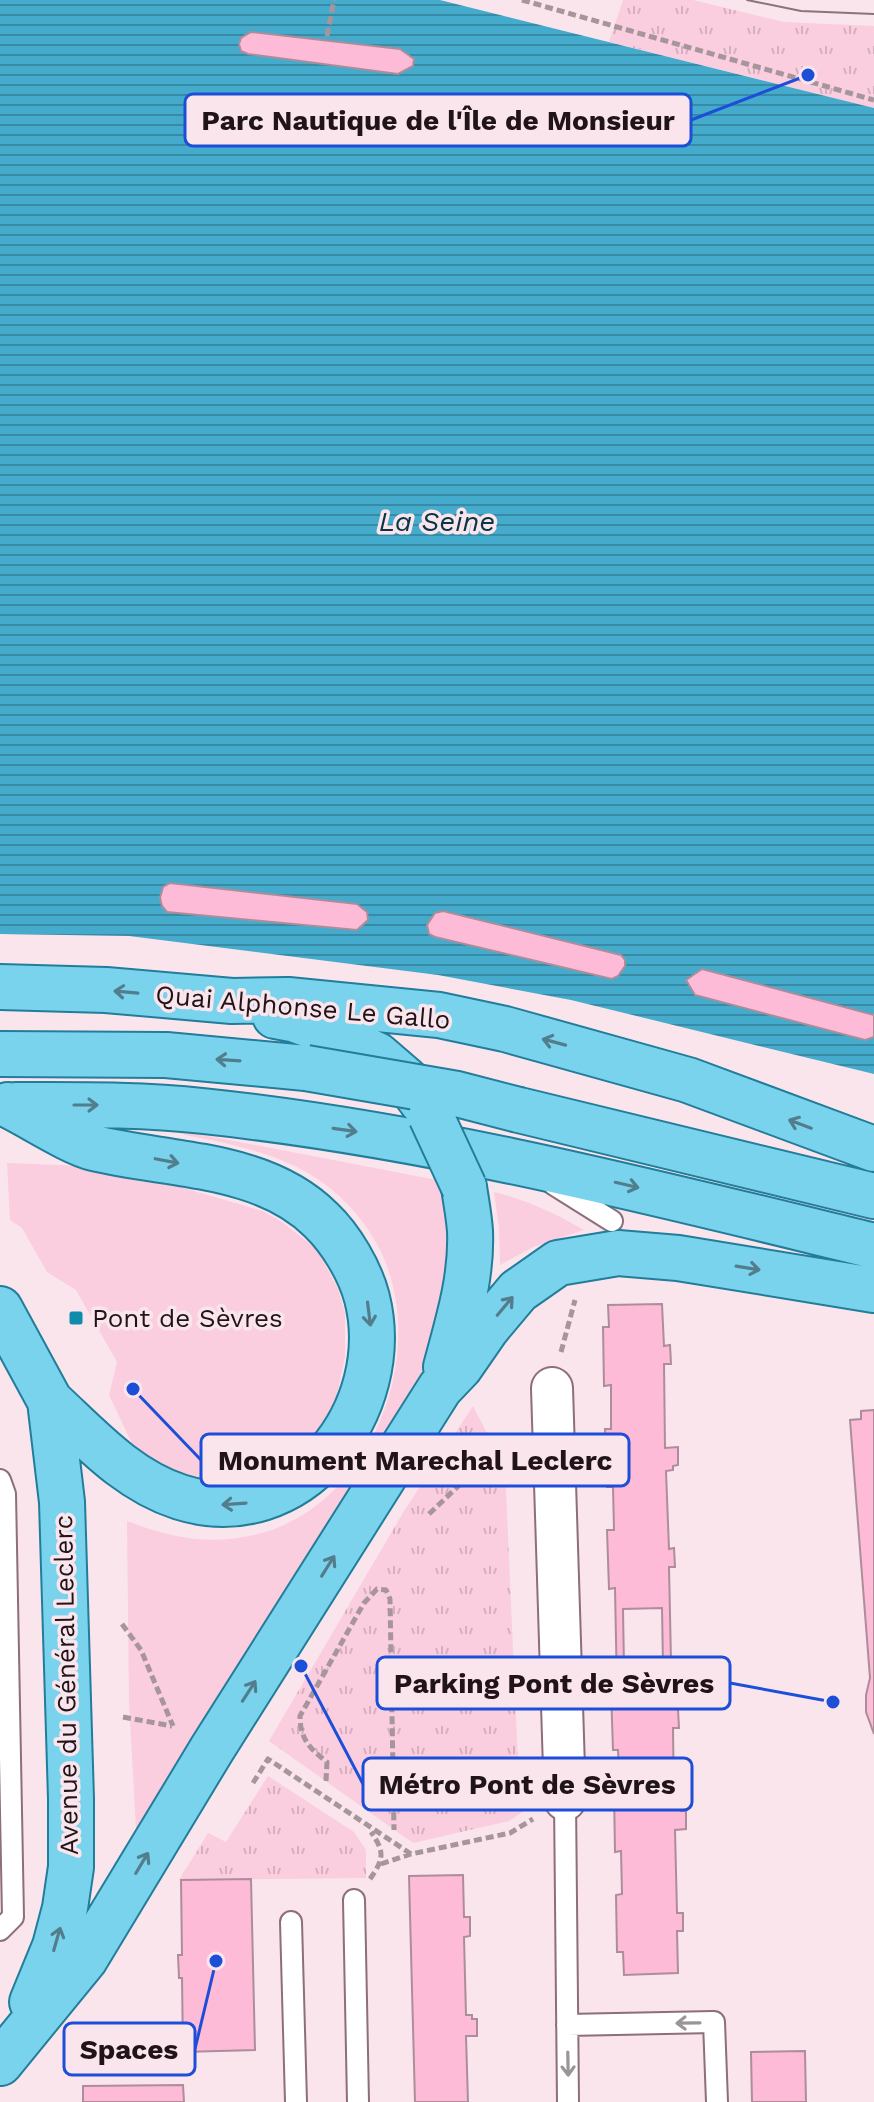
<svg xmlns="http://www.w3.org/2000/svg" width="874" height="2102" font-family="'Work Sans',sans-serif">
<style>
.green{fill:#facddf}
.park{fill:url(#park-tufts)}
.water{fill:url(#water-rules)}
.building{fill:#febbd7;stroke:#ad8d9a;stroke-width:2;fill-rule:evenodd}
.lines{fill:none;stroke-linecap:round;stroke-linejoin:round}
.lane-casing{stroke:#8d6e7b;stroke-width:24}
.street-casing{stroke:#8d6e7b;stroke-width:44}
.primary-casing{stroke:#217d9a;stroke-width:48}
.path{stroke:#a7959c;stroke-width:5;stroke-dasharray:8 4;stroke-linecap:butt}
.lane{stroke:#fff;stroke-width:20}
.street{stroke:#fff;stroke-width:40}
.primary{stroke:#7ad3ec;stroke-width:44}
.tram{stroke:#85757c;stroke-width:2}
.primary-bridge-casing{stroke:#217d9a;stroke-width:48;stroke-linecap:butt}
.primary-bridge{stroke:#7ad3ec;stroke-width:44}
.oneway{stroke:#527d8d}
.oneway2{stroke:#9b9598}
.poi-dot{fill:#0f8cad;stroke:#fae5ed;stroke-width:3}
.labels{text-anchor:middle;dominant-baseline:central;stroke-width:7;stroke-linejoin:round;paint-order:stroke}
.street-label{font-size:26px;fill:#201419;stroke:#fae5ed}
.poi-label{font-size:26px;fill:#201419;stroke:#fae5ed;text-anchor:start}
.water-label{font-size:28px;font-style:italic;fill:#073745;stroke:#fae5ed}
.leader{fill:none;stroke:#1d4ed8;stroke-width:3}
.callout-dot{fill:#1d4ed8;stroke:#fae5ed;stroke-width:3}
.callout{fill:#fae5ed;stroke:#1d4ed8;stroke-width:3}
.callout-label{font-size:28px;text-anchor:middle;font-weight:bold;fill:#201419}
</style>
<defs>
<pattern id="park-tufts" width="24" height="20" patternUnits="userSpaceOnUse" patternTransform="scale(2)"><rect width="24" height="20" fill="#facddf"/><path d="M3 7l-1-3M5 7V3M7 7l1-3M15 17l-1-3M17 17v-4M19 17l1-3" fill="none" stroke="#d6afbf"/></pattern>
<pattern id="water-rules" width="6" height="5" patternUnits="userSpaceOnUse" patternTransform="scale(2)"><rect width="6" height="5" fill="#45abcc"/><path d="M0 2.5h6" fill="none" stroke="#398aa5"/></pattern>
</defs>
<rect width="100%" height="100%" fill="#fae5ed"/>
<path class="green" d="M172 1129 442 1181 453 1243 445 1306 418 1384 198 1740 136 1828 129 1704 127 1521C171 1538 211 1546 258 1534 379 1504 438 1332 369 1231 330 1173 281 1156 216 1141 203 1138 180 1136 172 1129Z
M7 1163 82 1166 145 1177 263 1211 282 1222 317 1249 338 1289 345 1313V1357L336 1399 325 1421 298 1453 263 1477 196 1487 136 1452 109 1395 117 1362 76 1290 47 1272 22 1228 10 1220Z
M494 1192C527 1200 554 1213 584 1230L533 1247 500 1265 499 1228Z"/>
<path class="park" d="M623 0H693L784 22 874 26V108L609 42Z
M473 1406 505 1468 519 1784 542 1799 509 1821 413 1843 269 1741 404 1511Z
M268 1776 354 1832 366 1850V1878L179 1880 208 1833 226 1842Z"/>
<path class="water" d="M0 0H440L874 108V1074L571 1000 438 975 129 936 0 934Z"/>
<path class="building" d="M251 32 400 49 414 59 413 66 398 74 248 54 241 51 239 44 241 38Z
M170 883 357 904 367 912 368 920 357 930 167 912 162 906 160 898 163 887Z
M443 911 621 955 625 960V966L618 976 612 979 435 937 429 934 427 925 435 913Z
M702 969 874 1015V1037L865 1040 695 995 686 980Z
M662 1304 664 1346 670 1345 671 1364H664L665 1448 678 1447V1465L673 1466V1470L666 1471 669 1549 674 1548 675 1567H669L672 1709H678L679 1728H673L674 1807H681V1811H686V1829L675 1830 677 1913H683V1931H677L678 1973 624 1975 623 1952H617L616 1895 622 1894 621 1851 615 1852 614 1792H620L618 1750H613L611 1691H617L615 1588 609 1589 607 1530H614L613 1487H607L605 1429H611V1385L604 1386 603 1327H609L608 1305ZM662 1608 663 1666 624 1668 623 1609Z
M874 1410V1734L866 1712V1695L870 1678 850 1420 861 1419V1411Z
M463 1875 464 1917H470V1936L464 1937 466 2015H472V2019H477V2036H466L468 2102H415L409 1876Z
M251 1879 255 2050 183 2052 182 1978H179L178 1955H182L181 1880Z
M805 2051 806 2102H752L751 2052Z
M183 2085 184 2102H83V2086Z"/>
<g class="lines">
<g class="lane-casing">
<path id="lane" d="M553 1184 612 1221
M0 1480 5 1494 13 1917 0 1930
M565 1800 568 2102
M354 1900 358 2102
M291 1922 296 2102
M567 2025 714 2022 717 2102"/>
</g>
<g class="street-casing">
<path id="street" d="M552 1388 565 1800"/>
</g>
<g class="primary-casing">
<path id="primary" d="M0 987 106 990 232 1001 288 1000 439 1015 505 1029 688 1080 874 1149
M275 1016 296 1020 323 1030 377 1055 406 1080 422 1102
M0 1054 166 1055 306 1068
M8 1105C31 1116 72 1143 94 1148 169 1166 263 1162 321 1220 341 1239 360 1271 367 1298 395 1409 299 1535 180 1497 127 1480 90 1438 50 1401
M15 1105C78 1105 140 1104 203 1111 431 1135 652 1192 874 1246
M519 1110 874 1196
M0 1309 50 1401 62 1502 71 1799V1867L65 1908 55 1946 32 2002
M446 1367C458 1322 472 1278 470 1231 469 1216 466 1201 464 1187
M0 2063 85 1959 212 1749 440 1388 460 1367 487 1328 518 1291 558 1263 618 1253 678 1258 874 1290"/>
</g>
<path class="path" d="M522 0 874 100
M327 36 334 0
M561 1352 575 1300
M429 1514 496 1450
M122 1624 141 1650 173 1726
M123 1717 172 1726
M326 1781 327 1762C310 1749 300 1739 300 1716L364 1603 377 1589 386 1590 390 1599 394 1830
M253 1783 268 1759 411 1854
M381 1864 411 1854 510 1833 533 1819
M370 1879C384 1859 385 1852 371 1832"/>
<use href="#lane" class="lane"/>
<use href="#street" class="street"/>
<use href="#primary" class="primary"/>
<path class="tram" d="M747 0 801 11 874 14"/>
<g class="primary-bridge-casing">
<path id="primary-bridge" d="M306 1068 457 1094 519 1110
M431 1116 464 1187"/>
</g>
<use href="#primary-bridge" class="primary-bridge"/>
</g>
<defs><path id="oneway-shaft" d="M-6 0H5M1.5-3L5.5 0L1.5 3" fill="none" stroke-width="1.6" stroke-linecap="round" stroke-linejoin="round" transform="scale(2)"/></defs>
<g class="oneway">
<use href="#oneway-shaft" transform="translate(126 992) rotate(-175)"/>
<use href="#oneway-shaft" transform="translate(554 1042) rotate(-165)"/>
<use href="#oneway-shaft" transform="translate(228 1060) rotate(-176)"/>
<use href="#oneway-shaft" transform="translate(86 1105)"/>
<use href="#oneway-shaft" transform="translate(800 1124) rotate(-159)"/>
<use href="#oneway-shaft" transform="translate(345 1130) rotate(8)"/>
<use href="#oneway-shaft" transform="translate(167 1161) rotate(11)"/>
<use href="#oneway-shaft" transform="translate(627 1185) rotate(13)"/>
<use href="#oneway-shaft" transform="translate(748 1268) rotate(9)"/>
<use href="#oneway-shaft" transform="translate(505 1306) rotate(-50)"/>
<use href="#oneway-shaft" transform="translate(369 1314) rotate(83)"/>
<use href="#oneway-shaft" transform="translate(234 1504) rotate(176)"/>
<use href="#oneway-shaft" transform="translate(328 1566) rotate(-58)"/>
<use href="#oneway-shaft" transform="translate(249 1691) rotate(-57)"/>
<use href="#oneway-shaft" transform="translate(142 1863) rotate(-59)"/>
<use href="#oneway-shaft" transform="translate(57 1939) rotate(-74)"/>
</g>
<g class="oneway2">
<use href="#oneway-shaft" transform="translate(688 2023) rotate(179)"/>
<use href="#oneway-shaft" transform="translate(568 2064) rotate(89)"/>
</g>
<rect class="poi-dot" x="68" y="1310" width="16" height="16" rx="4"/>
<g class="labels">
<g class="street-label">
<text transform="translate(303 1007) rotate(5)">Quai Alphonse Le Gallo</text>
<text transform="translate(66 1685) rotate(-91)">Avenue du Général Leclerc</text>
</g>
<g class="poi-label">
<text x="92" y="1318">Pont de Sèvres</text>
</g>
<g class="water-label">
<text x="437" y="521">La Seine</text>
</g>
</g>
<path class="leader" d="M808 75L691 120M133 1389L201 1460M833 1702L730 1683M301 1666L363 1784M216 1961L195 2049"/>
<g class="callout-dot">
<circle cx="808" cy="75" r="8"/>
<circle cx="133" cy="1389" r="8"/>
<circle cx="833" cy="1702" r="8"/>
<circle cx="301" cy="1666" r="8"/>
<circle cx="216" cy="1961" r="8"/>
</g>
<g class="callout">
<rect x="185" y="94" width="506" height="52" rx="8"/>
<rect x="201" y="1434" width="428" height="52" rx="8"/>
<rect x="377" y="1657" width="353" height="52" rx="8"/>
<rect x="363" y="1758" width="329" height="52" rx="8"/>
<rect x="64" y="2023" width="131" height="52" rx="8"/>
</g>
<g class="callout-label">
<text x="438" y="130">Parc Nautique de l'Île de Monsieur</text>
<text x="415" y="1470">Monument Marechal Leclerc</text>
<text x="554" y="1693">Parking Pont de Sèvres</text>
<text x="527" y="1794">Métro Pont de Sèvres</text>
<text x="129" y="2059">Spaces</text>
</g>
</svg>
